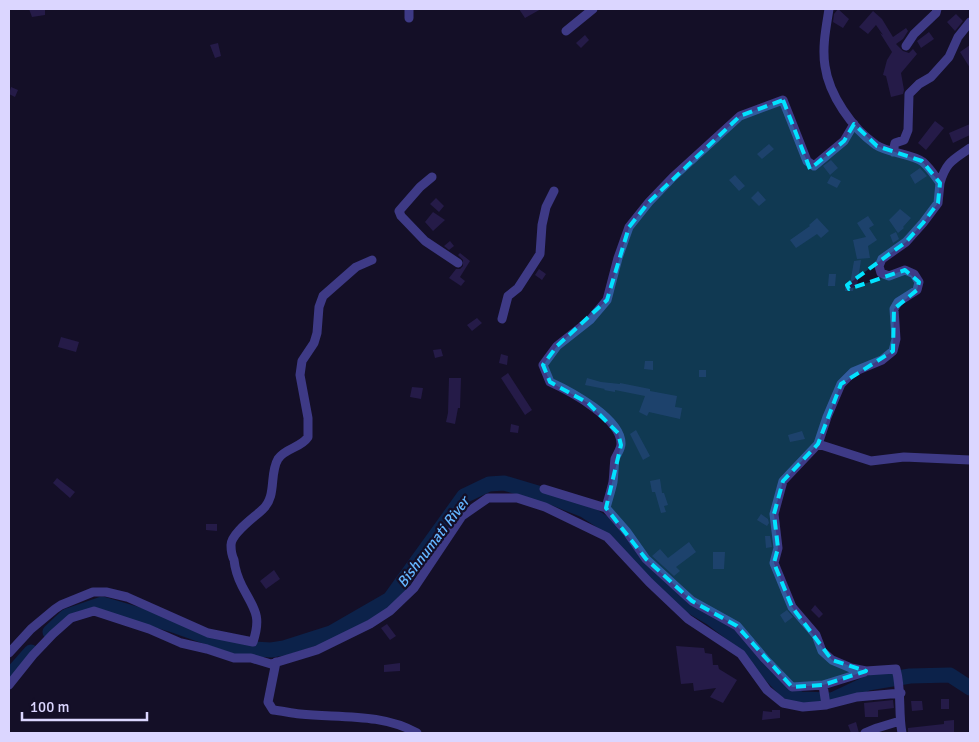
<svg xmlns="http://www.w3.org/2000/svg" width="979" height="742" font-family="Signika,sans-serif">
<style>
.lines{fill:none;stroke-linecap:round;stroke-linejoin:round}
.river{stroke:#0c224a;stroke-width:15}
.building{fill:#251b48}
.minor{stroke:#3e3a86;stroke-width:9}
.marked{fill:#02e2ff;fill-opacity:0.2;stroke:#02e2ff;stroke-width:4;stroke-dasharray:10 6;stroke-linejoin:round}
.labels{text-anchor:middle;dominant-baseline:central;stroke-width:4.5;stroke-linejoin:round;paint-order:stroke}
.water-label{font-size:15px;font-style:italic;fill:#64b5ff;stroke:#140f27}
</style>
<rect width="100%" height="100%" fill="#140f27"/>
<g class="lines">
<path class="river" d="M50 632 67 616 102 604 170 624 238 648 271 650 284 648 331 633 390 599 464 496 489 484 504 483 551 497 584 510 607 525 637 561 677 598 711 618 732 634 785 690 800 699 832 700 868 683 910 676 950 675 970 688
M9 677 31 652"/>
</g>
<path class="building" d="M29 9H45V15L32 17Z
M519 9H541L525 18Z
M838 9 849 19 843 28 833 22 834 14Z
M873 11 882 19 893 37 906 28 908 31 903 39 896 44 903 51 909 53 913 49 917 54 901 73 904 90 903 94 891 97 886 76 883 75 887 60 892 52 880 33 883 35 876 25 868 34 859 27Z
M956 14 963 21 955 31 947 22Z
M929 32 934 39 921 48 917 41Z
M585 35 589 40 581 48 576 43Z
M218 43 221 56 215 58 210 45Z
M970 45V68L960 52Z
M11 87 18 90 15 97 9 94Z
M935 121 944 128 926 150 918 143Z
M970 124V135L953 143 949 133Z
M769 144 774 149 762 159 757 154Z
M831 160 838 168 830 175 823 166Z
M920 168 927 176 915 184 910 175Z
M735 175 745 186 739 191 729 180Z
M831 176 841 181 837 188 827 183Z
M758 191 766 200 759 206 751 198Z
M436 198 444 206 439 212 430 204Z
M900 209 911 218 903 227 904 228 898 233 889 220Z
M433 212 445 220 433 231 425 222Z
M868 216 874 225 869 228 877 240 868 246 870 258 857 259 853 240 866 237 857 223Z
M817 218 829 231 821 238 817 234 796 248 790 240 810 226 809 225Z
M896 232 899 239 893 243 890 235Z
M450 241 454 246 449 250 444 246Z
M460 253 470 261 460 277 465 281 461 286 449 278 456 269H460L463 266V260L458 255Z
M861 260 857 286H854L853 291H845V284H850L854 261Z
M539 269 546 274 542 280 535 275Z
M829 274H836L835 286H828Z
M477 318 482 323 472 331 467 325Z
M61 337 79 342 76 352 58 347Z
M441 349 443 356 435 358 433 350Z
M501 354 508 356 507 365 499 363Z
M645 361H653V370L644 369Z
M699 370H706V377H699Z
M508 373 532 410 525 415 501 378Z
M449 378H461L460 408H458L455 424 446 422 448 413Z
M587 378 601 382 620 384V383L650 389V391L677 396 675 407 682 408 680 419 649 412 647 416 639 412 645 396 615 390V392L604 390 605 389 585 385Z
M412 387 423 388 421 399 410 397Z
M511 424 519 426 518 433 510 432Z
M636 430 650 456 643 460 630 434Z
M802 431 805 439 790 442 788 435Z
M57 478 75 492 70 498 53 483Z
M660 479 662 493H664L668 505 664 506 666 512 661 513 655 492H652L650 481Z
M761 514 768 519 769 523 767 526 757 520Z
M206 524H217V531L206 530Z
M765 536H770L772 547 766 548Z
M689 542 696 552 676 567 680 571 674 576 652 556 660 549 668 558Z
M713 552H725L724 569H713Z
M274 570 280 579 266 589 260 581Z
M815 605 823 614 819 618 811 610Z
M787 610 793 617 785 623 780 615Z
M387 624 396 636 390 640 381 628Z
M676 646 704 648 705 653 712 654 713 665H718L719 669 737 680 723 703 710 697 716 688 694 691 693 683 681 684Z
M400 663V671L384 672V665Z
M941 699H949V709H941Z
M893 700 894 708 878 710V717H865L864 703Z
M911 701H922L923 710 912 711Z
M772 710H780V718L762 720 763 711 772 712Z
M954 720V733H908V728L944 724V721Z
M856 722 859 733H851L848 725Z"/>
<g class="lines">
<path class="minor" d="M409 9V18
M829 9C826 28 822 47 825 66 829 95 852 128 876 145 888 153 913 154 923 162 929 167 935 176 940 183L938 203 923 223 906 242 882 259 879 266 881 273 889 276 905 270 914 274 919 282 917 290 898 302 894 309 896 339 893 351 882 360 853 372 841 384 827 417 818 444 783 481 774 514 778 548 774 563 792 607 816 635 822 651 832 660 851 668 866 671 896 669C902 690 898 712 902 733
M566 31 593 9
M906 46 914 34 936 13 937 9
M893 152 895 143 904 140 908 130 909 94 919 84 931 77 949 57 958 37 970 22
M432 177 420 187 399 211 401 216 425 241 458 263
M940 183C946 162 953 160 970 148
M502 319 508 296 518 288 540 254 542 225 546 207 554 191
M818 444 871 461 904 457 970 460
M544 489 606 508 627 532 646 559 692 601 737 626 765 659 792 687 823 685 865 672
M606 508C608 500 611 491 613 482 614 474 614 466 615 459 617 454 621 449 621 444 622 419 570 391 550 382L543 365 557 346 590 320 607 300 618 258 629 227 649 202 673 177 740 116 783 100 807 161 814 166 844 141 854 124
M9 653 31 629 55 609 61 605 93 592H106L127 597 208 633 253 642C262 615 254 609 242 586 238 578 235 569 234 560 232 556 231 550 231 545 231 533 255 517 263 509 277 496 269 474 278 459 285 448 301 448 308 437V418L300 375 302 361 314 343 317 333 319 307 323 296 356 267 372 260
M276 662 268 702 273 710C282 711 291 713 300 714 339 718 382 713 417 733
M9 685 33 655 53 634 71 618 94 611 149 629 181 643 207 649 234 658H251L271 664 317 650 370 624 390 611 414 588 462 516 488 498H517L545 507 607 537 649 582 688 619 741 654 767 690 783 703 803 707 826 705 857 697 901 693
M823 685 826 705
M865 733 877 728 900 721"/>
</g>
<path class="marked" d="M783 100 810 169 844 141 854 124 877 146 922 161 940 183 938 203 923 223 906 242 847 285 849 289 905 270 919 282 917 290 894 309 893 351 841 384 818 444 783 481 774 514 778 548 774 563 792 607 832 660 866 671 823 685 792 687 737 626 692 601 646 559 606 508 621 445 618 433 588 403 550 382 543 365 557 346 607 300 629 227 649 202 740 116Z"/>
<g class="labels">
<g class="water-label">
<text transform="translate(433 542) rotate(-53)">Bishnumati River</text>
</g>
</g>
<rect width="979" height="742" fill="none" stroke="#dbd6ff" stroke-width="20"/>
<path d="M22 712v8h125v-8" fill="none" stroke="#dbd6ff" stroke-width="2.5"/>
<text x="30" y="712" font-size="15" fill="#dbd6ff" stroke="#140f27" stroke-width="4" paint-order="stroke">100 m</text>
</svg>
